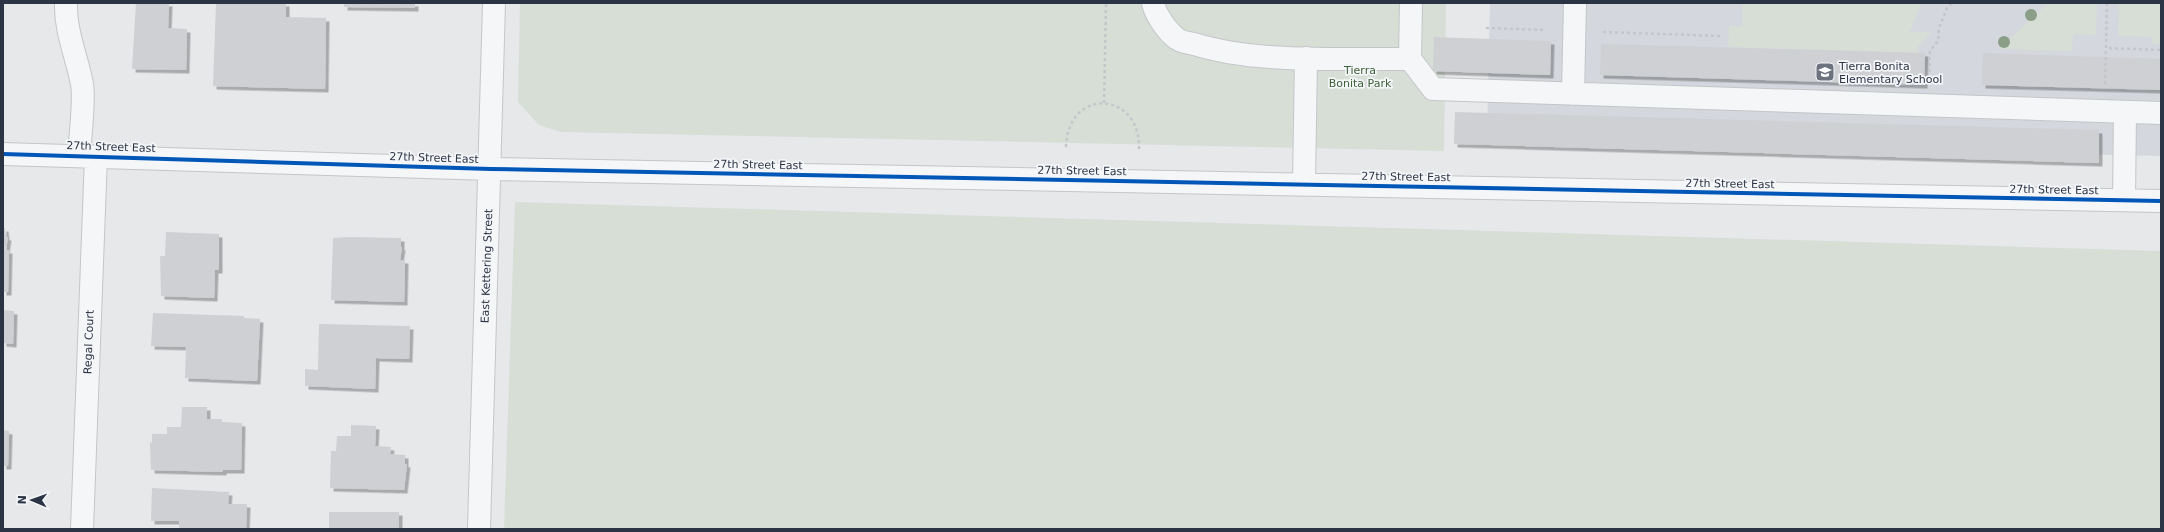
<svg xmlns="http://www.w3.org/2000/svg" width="2164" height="532" font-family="'DejaVu Sans',sans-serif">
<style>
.built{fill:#d4d7dd}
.green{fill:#d6ded6}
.building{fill:#ced0d3;filter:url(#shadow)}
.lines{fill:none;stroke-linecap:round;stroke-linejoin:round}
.minor-casing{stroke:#c4c6c8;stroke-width:24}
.path{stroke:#c5c6ca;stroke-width:2.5;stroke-dasharray:3 3;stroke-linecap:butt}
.minor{stroke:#f5f6f7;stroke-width:22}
.cycleway-casing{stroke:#f4f6f9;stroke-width:6}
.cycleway{stroke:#0057b8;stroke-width:4}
.tree{fill:#8a9e88}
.labels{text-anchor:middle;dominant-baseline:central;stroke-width:3.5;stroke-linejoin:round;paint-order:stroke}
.poi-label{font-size:11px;fill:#2b3445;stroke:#f4f6f9;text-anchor:start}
.park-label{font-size:11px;fill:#3f6138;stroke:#f4f6f9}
.street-label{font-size:11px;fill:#2b3445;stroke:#f4f6f9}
</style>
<defs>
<filter id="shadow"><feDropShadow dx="3.5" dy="3.5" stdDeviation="0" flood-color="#0004"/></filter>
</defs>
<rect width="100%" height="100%" fill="#e6e8ea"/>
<path class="built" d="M1490 3H2161V156L1487 141Z"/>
<path class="green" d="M520 3H1446L1444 151 561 132 539 125 518 102Z
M1742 3H1921L1910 32H1931L1917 48 1918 53 1728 47 1729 26H1742Z
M2048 3H2097L2096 35 2073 34 2072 51 1999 49Z
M2119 3H2161V44H2153L2152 37 2118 36Z
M515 202 2161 251V529H504Z"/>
<path class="building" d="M136 3H169L168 28 187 29 186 70 132 69Z
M216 3H286V17L326 18 325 89 213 86Z
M344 3H415V8L344 7Z
M1434 37 1551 41 1550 75 1433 71Z
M1601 44 1925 53 1924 85 1600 75Z
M1983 53 2161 59V90L1982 85Z
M1455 112 2099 130V163L1454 144Z
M3 228H5L6 237H8L6 250H9L8 292H3Z
M166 232 219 234V270H215L214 298 161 296 160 256H165Z
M349 237 401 238V247H402L400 260H405L404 302 331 300 333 238Z
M3 310 14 311 13 344 3 343Z
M153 313 244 316V318L260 319 257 381 185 378 186 347 151 346Z
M319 324 410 326 409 359 376 358 375 389 305 386V369L318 370Z
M182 407H207V419H222V422L242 423 241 470H223V472L151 470 150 442 152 443V434H167V427H181Z
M351 425 376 426 375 446 391 447 390 454 405 455V464H407L404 490 330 488 331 451H336L337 436H351Z
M3 430 9 431 8 466H3Z
M152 488 229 492 228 504H247L246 529H179V521H151Z
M329 512H399V529H329Z"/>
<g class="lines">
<g class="minor-casing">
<path id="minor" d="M66 3C65 31 77 57 82 84 85 101 80 136 79 155
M1153 3C1155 14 1167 31 1176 38 1180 42 1189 43 1194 44 1259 64 1341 58 1410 59L1411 3
M1410 59 1433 89 2161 113
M1573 94 1575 3
M3 154 491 169 2161 201
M1304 184 1306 58
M2124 200 2125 112
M82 529 96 156
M479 529 494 3"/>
</g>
<path class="path" d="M2107 3 2106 48 2161 50
M1486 28 1546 30
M1603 32 1720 36
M1929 78 1930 51 1938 41 1939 28 1947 8 1952 3
M2105 84 2106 48
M1104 103 1106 3
M1066 147C1068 86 1141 91 1139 149"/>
<use href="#minor" class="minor"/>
<g class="cycleway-casing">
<path id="cycleway" d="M3 154 491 169 2161 201"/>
</g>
<use href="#cycleway" class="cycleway"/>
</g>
<g class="tree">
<circle cx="2031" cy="15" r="6"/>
<circle cx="2004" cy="42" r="6"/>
</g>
<defs>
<g id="school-square" transform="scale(1)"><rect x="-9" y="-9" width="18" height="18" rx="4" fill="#6c737f" stroke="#f4f6f9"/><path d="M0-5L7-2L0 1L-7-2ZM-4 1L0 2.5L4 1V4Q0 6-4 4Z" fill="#fff"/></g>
</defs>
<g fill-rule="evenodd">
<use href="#school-square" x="1825" y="72"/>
</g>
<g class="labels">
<g class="poi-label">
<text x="1839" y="66">Tierra Bonita<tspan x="1839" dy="13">Elementary School</tspan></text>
</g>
<g class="park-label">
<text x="1360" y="70">Tierra<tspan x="1360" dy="13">Bonita Park</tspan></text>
</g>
<g class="street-label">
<text transform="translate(111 147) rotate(2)">27th Street East</text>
<text transform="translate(434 158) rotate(2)">27th Street East</text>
<text transform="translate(758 165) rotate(1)">27th Street East</text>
<text transform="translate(1082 171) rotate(1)">27th Street East</text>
<text transform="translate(1406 177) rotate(1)">27th Street East</text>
<text transform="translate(1730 184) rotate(1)">27th Street East</text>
<text transform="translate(2054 190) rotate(1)">27th Street East</text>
<text transform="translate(487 266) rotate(-88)">East Kettering Street</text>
<text transform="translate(89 342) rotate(-88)">Regal Court</text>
</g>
</g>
<rect width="2164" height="532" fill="none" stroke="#2b3445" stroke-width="8"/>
<g transform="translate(32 500) rotate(272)" stroke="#f4f6f9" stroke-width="3" paint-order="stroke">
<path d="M0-3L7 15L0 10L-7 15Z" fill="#2b3445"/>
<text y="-6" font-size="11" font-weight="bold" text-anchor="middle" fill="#2b3445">N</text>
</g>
</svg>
